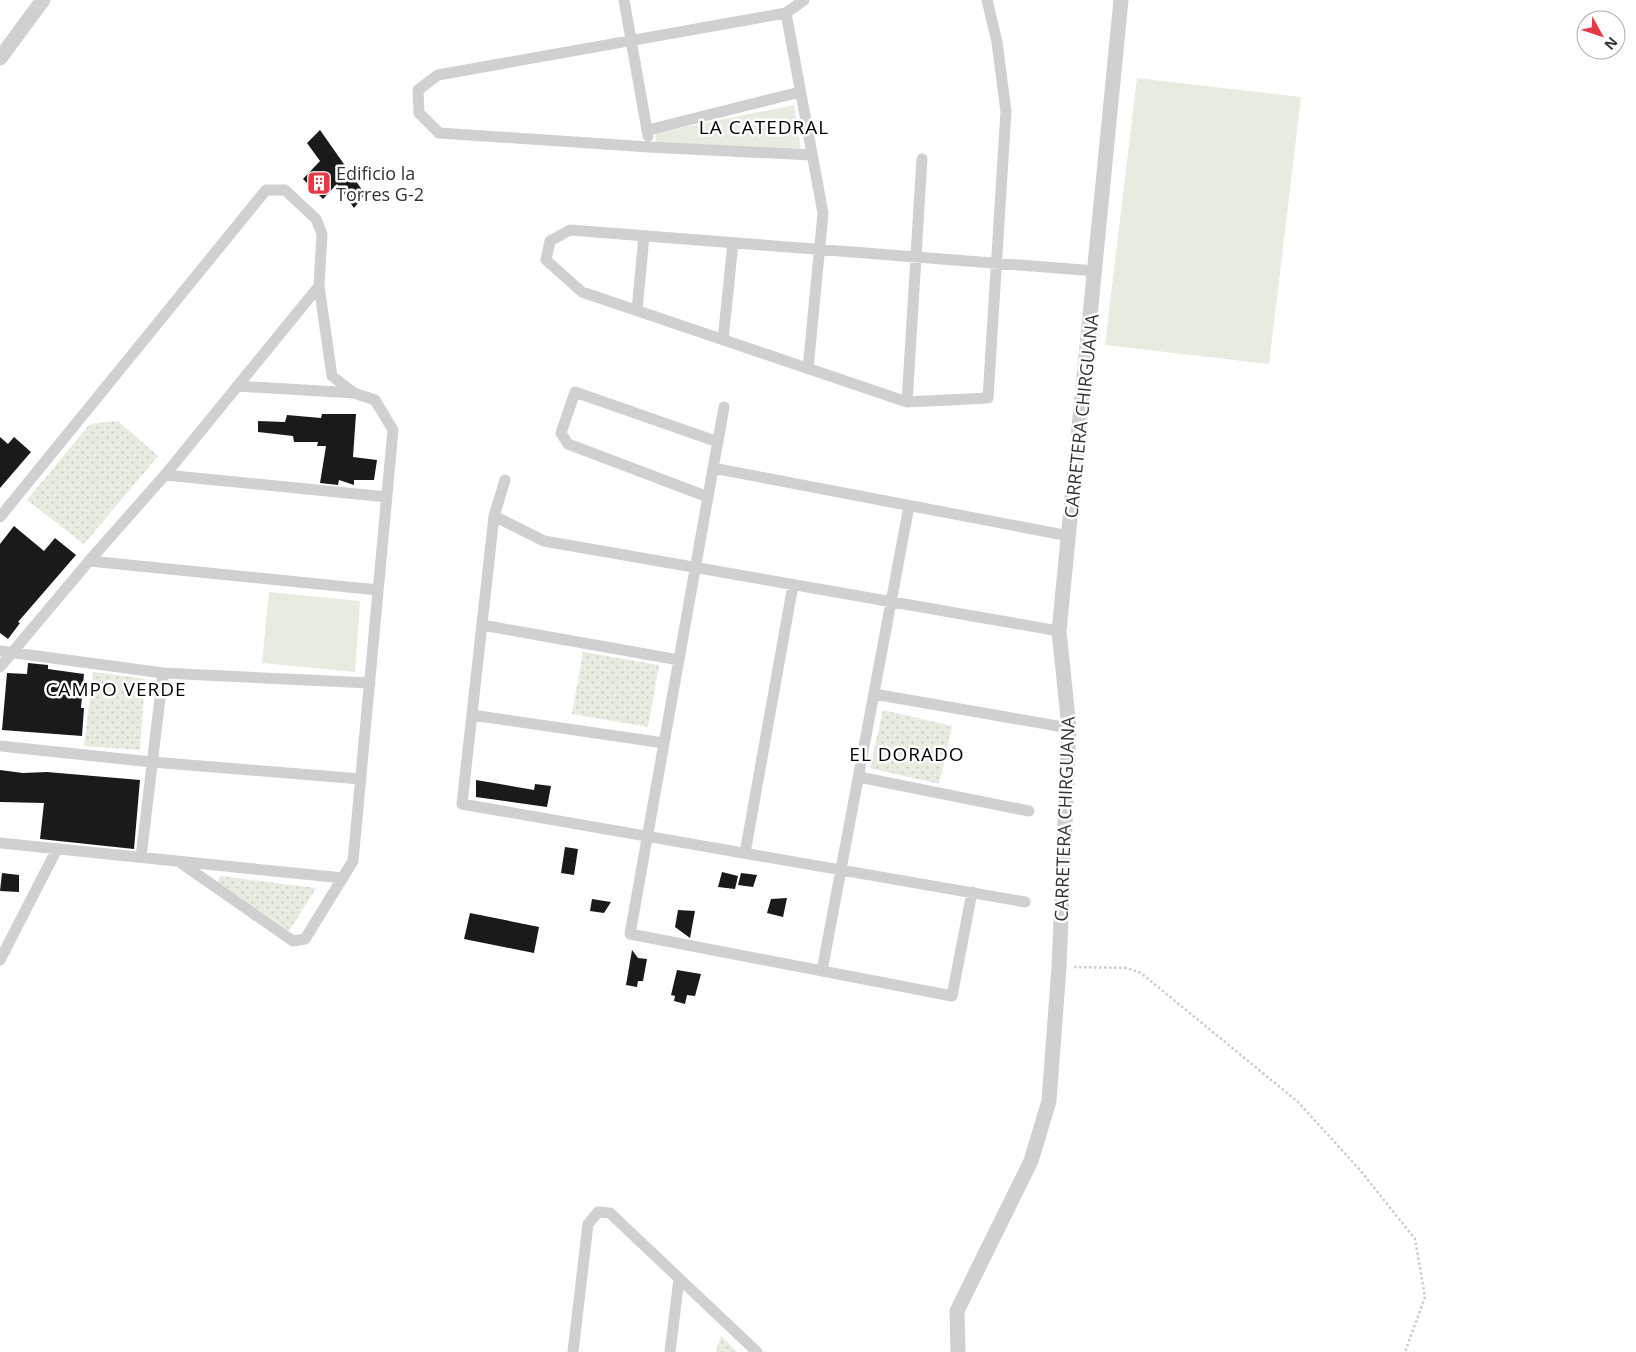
<svg xmlns="http://www.w3.org/2000/svg" width="1636" height="1352" font-family="'Open Sans',sans-serif">
<style>
.grass{fill:#e6ecdf}
.park{fill:url(#park-dots)}
.building{fill:#1a1a1a}
.lines{fill:none;stroke-linecap:round;stroke-linejoin:round}
.path{stroke:#cdcdcd;stroke-width:2.5;stroke-dasharray:2.5 2.5;stroke-linecap:butt}
.minor{stroke:#d0d0d0;stroke-width:11}
.tertiary{stroke:#d0d0d0;stroke-width:15}
.labels{text-anchor:middle;dominant-baseline:central;stroke-width:5;stroke-linejoin:round;paint-order:stroke}
.poi-label{font-size:18px;fill:#333;stroke:#fff;text-anchor:start}
.street-label{font-size:18px;fill:#333;stroke:#fff}
.neighbourhood-label{font-size:19px;letter-spacing:1px;fill:#000;stroke:#fff}
</style>
<defs>
<pattern id="park-dots" width="8" height="8" patternUnits="userSpaceOnUse" patternTransform="scale(1.25)"><rect width="8" height="8" fill="#e6ecdf"/><path d="M2 2h.1M6 6h.1" fill="none" stroke="#c6cbc0" stroke-width="1.8" stroke-linecap="round"/></pattern>
</defs>
<rect width="100%" height="100%" fill="#fff"/>
<path class="grass" d="M1137 78 1301 97 1269 364 1105 345Z
M794 105 801 151 656 144 655 133Z
M269 592 360 601 355 672 262 663Z"/>
<path class="park" d="M118 421 158 456 84 544 27 500 90 424Z
M583 652 659 665 648 727 572 714Z
M93 672 145 679 140 750 84 746Z
M883 710 952 726 939 784 870 768Z
M220 876 316 888 289 931 218 882Z
M721 1336 737 1352H716Z"/>
<path class="building" d="M320 130 365 194 354 208 337 184 323 199 303 179 320 161 307 143Z
M322 414H356L353 457 377 460 374 480H354V485L339 480 338 485 320 483 326 446H317L318 442H294L293 436 258 432V421L285 422 287 415 321 418Z
M0 437 8 444 14 437 31 452 0 488Z
M14 526 44 551 55 538 76 555 18 622 20 623 8 639 0 633V544Z
M28 663 48 665V669L84 674 81 708H84L82 736 2 730 7 673 27 674Z
M0 770 23 773 47 772 140 780 134 849 40 839 44 803 0 802Z
M476 780 534 790 535 784 551 786 547 807 476 797Z
M565 847 578 849 574 875 561 873Z
M722 872 738 876 735 889 718 887Z
M2 873 19 875V892L0 891Z
M741 873 757 875 753 887 738 885Z
M787 898 783 917 767 913 771 899Z
M592 899 611 902 604 913 590 911Z
M678 910 695 911 690 938 675 927Z
M470 913 539 927 534 953 464 939Z
M632 950 638 958 647 959 643 981H638L637 987 626 985Z
M677 970 701 974 695 996 687 995 685 1004 674 1001 675 996 671 995Z"/>
<g class="lines">
<path class="path" d="M1074 967 1127 968 1141 973 1298 1102 1360 1170 1415 1239 1425 1297 1405 1352"/>
<path class="minor" d="M624 0 648 136
M804 0 786 13 438 75 418 90 419 113 439 133 649 147 811 155
M987 0 997 42 1006 112 988 398 907 402 582 292 546 260 550 241 570 230C745 244 921 257 1096 271
M786 13 823 213 808 369
M648 130 800 92
M637 310 644 236
M723 340 733 243
M237 386 354 393
M907 402 922 159
M724 407 630 934 952 996 972 892
M713 468 1069 536
M165 475 387 497
M505 480 494 516 462 804 1025 902
M708 497 568 444 561 433 575 392 718 442
M494 516 544 541 1059 631
M0 517 266 190H285L316 219 322 234 319 286 332 376 354 393 375 400 393 430 353 861 305 939 293 941 178 861
M89 561 378 590
M482 625 679 660
M0 651 163 673 370 683
M0 667 89 561 165 475 319 286
M874 694 1069 728
M472 715 664 743
M0 746 152 762 361 779
M859 777 1029 811
M0 843 343 878
M745 853 793 585
M141 857 163 673
M0 960 57 849
M822 971 909 506
M573 1352 588 1224 598 1212 610 1213 757 1352
M670 1352 679 1279"/>
<path class="tertiary" d="M0 58 43 0
M958 1352 957 1311 1031 1161 1049 1101 1059 967 1069 728 1059 631 1121 0"/>
</g>
<defs>
<g id="building-square" transform="scale(1.25)"><rect x="-9" y="-9" width="18" height="18" rx="4" fill="#e63946" stroke="#fff"/><path d="M-4-6H4V6H1V3H-1V6H-4ZM-2.5-4.3h1.7v1.8h-1.7ZM.8-4.3h1.7v1.8H.8ZM-2.5-1h1.7V.8h-1.7ZM.8-1h1.7V.8H.8Z" fill="#fff"/></g>
</defs>
<g fill-rule="evenodd">
<use href="#building-square" x="319" y="183"/>
</g>
<g class="labels">
<g class="poi-label">
<text x="336" y="173">Edificio la<tspan x="336" dy="21">Torres G-2</tspan></text>
</g>
<g class="street-label">
<text transform="translate(1081 416) rotate(-84)">CARRETERA CHIRGUANA</text>
<text transform="translate(1064 819) rotate(-88)">CARRETERA CHIRGUANA</text>
</g>
<g class="neighbourhood-label">
<text x="764" y="127">LA CATEDRAL</text>
<text x="116" y="689">CAMPO VERDE</text>
<text x="907" y="754">EL DORADO</text>
</g>
</g>
<g transform="translate(1601 35) rotate(130)"><circle r="24" fill="#ffffff" stroke="#adadad"/>
<path d="M0-4L9 19L0 12L-9 19Z" fill="#e63946"/>
<text y="-8" font-size="14" font-weight="bold" text-anchor="middle" fill="#333333">N</text>
</g>
</svg>
